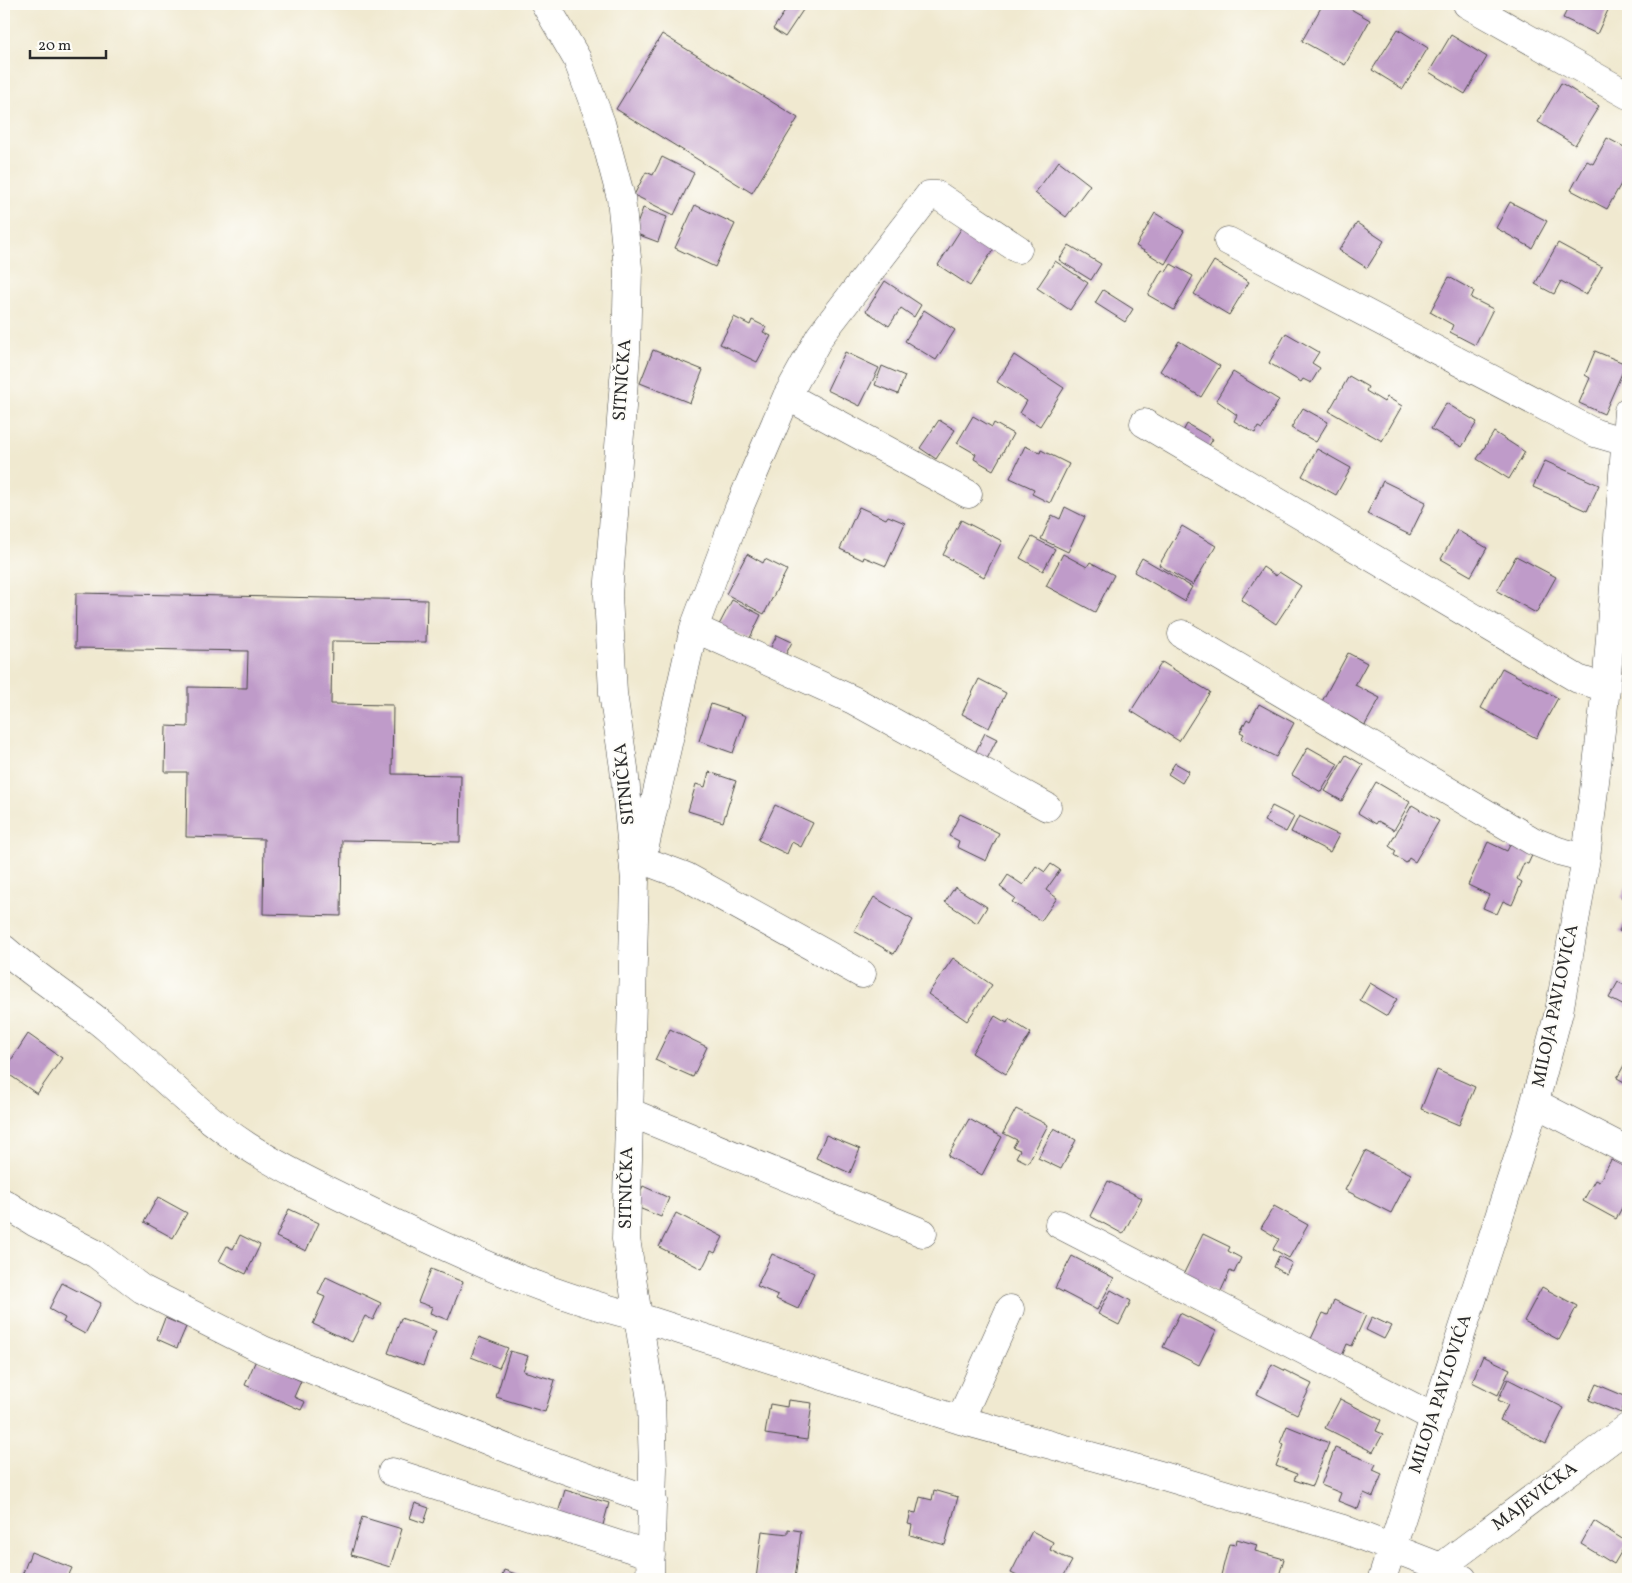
<svg xmlns="http://www.w3.org/2000/svg" width="1632" height="1583" font-family="Vollkorn,serif">
<style>
.building{fill:#bf9bc9}
.lines{fill:none;stroke-linecap:round;stroke-linejoin:round}
.minor-casing{stroke:#494844;stroke-width:29}
.minor{stroke:#fff;stroke-width:28}
.labels{text-anchor:middle;dominant-baseline:central;stroke-width:4;stroke-linejoin:round;paint-order:stroke}
.street-label{font-size:18px;fill:#2b2b2b;stroke:#fdfcf7}
</style>
<rect width="100%" height="100%" fill="#fdfcf7"/>
<filter id="ink" filterUnits="userSpaceOnUse"><feTurbulence type="fractalNoise" baseFrequency=".02" numOctaves="2"/><feDisplacementMap in="SourceGraphic" scale="10" xChannelSelector="R" yChannelSelector="G"/><feConvolveMatrix kernelMatrix="1 2 1 2 8 2 1 2 1" color-interpolation-filters="sRGB"/></filter>
<filter id="wash" filterUnits="userSpaceOnUse"><feTurbulence type="fractalNoise" baseFrequency=".0096" numOctaves="4" result="noise"/><feDisplacementMap in="SourceGraphic" scale="20" xChannelSelector="R" yChannelSelector="G"/><feGaussianBlur stdDeviation="1.12" result="paint"/><feColorMatrix in="noise" values="0 0 0 0 0 0 0 0 0 0 0 0 0 0 0 0 0 1.4 0 .05"/><feComposite in="paint" operator="in"/></filter>
<g filter="url(#wash)">
<rect width="100%" height="100%" fill="#f0e9d0"/>
<g id="blocks">
<path class="building" d="M790 4H807L785 37 773 29Z
M1323 4H1342L1370 20 1345 65 1302 41Z
M1570 4H1600L1609 8 1597 34 1563 18Z
M1398 29 1428 48 1403 89 1372 70Z
M662 34 798 118 752 193 616 109Z
M1451 35 1487 57 1465 94 1429 72Z
M1561 83 1599 106 1575 145 1538 122Z
M1607 138 1628 149V182L1627 184 1622 182 1607 209 1571 190 1587 161 1593 164Z
M662 157 694 173 674 215 634 195 646 172 653 175Z
M1059 161 1090 185 1066 217 1035 193Z
M1510 202 1547 221 1532 248 1496 228Z
M695 205 735 224 715 267 675 248Z
M643 208 667 217 658 242 634 233Z
M1155 213 1184 231 1165 264 1136 246Z
M1357 223 1384 241 1367 268 1339 250Z
M963 226 995 247 970 286 938 265Z
M1558 243 1602 267 1586 295 1561 281 1554 294 1535 284Z
M1069 245 1101 264 1091 280 1059 260Z
M1055 261 1088 283 1070 310 1037 288Z
M1214 261 1249 282 1229 315 1194 294Z
M1171 264 1193 276 1174 310 1148 295 1162 270 1166 272Z
M1449 277 1474 291 1471 298 1493 309 1475 345 1450 332 1453 325 1430 312Z
M885 281 921 305 914 317 901 308 889 326 866 311Z
M1103 290 1133 309 1125 322 1095 303Z
M924 310 955 330 936 360 905 341Z
M734 317 750 325 752 320 766 327 763 332 771 336 757 362 720 344Z
M1286 333 1319 352 1312 363 1320 368 1311 383 1303 379 1301 382 1269 363Z
M1179 341 1220 366 1201 397 1160 371Z
M653 350 703 370 690 403 640 383Z
M1595 351 1626 364 1604 414 1579 403 1590 378 1585 375Z
M845 352 879 368 860 406 827 390Z
M1014 355 1064 388 1040 426 1020 413 1027 401 997 382Z
M882 366 905 376 898 394 875 385Z
M1233 372 1279 400 1262 429 1258 427 1255 433 1234 421 1237 415 1216 400Z
M1349 376 1368 387 1366 391 1384 402 1387 397 1402 406 1382 441 1329 411Z
M1446 403 1477 422 1462 447 1431 429Z
M1303 408 1328 422 1316 442 1291 428Z
M973 416 992 427 994 423 1013 434 993 470 974 459 976 454 957 443Z
M939 420 955 430 936 459 920 448Z
M1187 424 1213 439 1204 454 1179 439Z
M1494 432 1525 452 1509 479 1477 459Z
M1025 446 1040 453 1041 450 1069 464 1050 503 1032 494 1034 489 1010 478Z
M1317 449 1351 468 1336 495 1302 476Z
M1545 461 1599 485 1587 511 1533 487Z
M1383 481 1426 502 1410 535 1367 514Z
M859 507 886 519 888 516 905 523 886 566 864 557 863 560 840 549Z
M1065 507 1085 517 1068 552 1041 539 1052 515 1060 519Z
M961 520 1002 541 984 577 943 555Z
M1182 526 1216 546 1193 585 1159 565Z
M1457 530 1487 548 1471 576 1441 559Z
M1032 537 1055 549 1043 571 1020 558Z
M747 554 763 563 765 559 787 570 764 614 726 594Z
M1063 554 1087 567 1090 562 1114 575 1095 612 1046 586Z
M1516 556 1556 577 1536 613 1497 591Z
M1142 558 1192 587 1184 601 1134 572Z
M1263 567 1276 576 1279 572 1301 586 1276 624 1241 600Z
M76 593 427 600 426 642 332 641 331 704 393 705 392 774 461 775 460 842 342 840 341 916 263 914 264 839 186 837 187 772H165L166 726 188 727V687L247 688 248 651 75 648Z
M732 600 761 615 749 640 719 625Z
M777 635 792 642 785 656 770 649Z
M1348 653 1367 663 1355 685 1380 698 1365 725 1341 711 1339 715 1320 705Z
M1162 662 1210 692 1179 741 1131 711Z
M1502 668 1558 698 1536 738 1481 708Z
M979 679 1006 693 989 728 962 714Z
M711 704 746 716 733 753 699 741Z
M1259 704 1294 723 1276 757 1241 739 1244 734 1240 732 1247 719 1250 721Z
M985 733 997 739 986 761 974 755Z
M1308 747 1338 764 1321 792 1292 775Z
M1346 755 1363 765 1342 801 1325 791Z
M1175 763 1189 771 1182 783 1168 774Z
M709 772 736 781 723 822 688 811 696 784 705 787Z
M1376 782 1410 802 1394 830 1378 821 1376 824 1358 813Z
M775 805 813 823 801 847 792 842 787 854 758 840Z
M1412 805 1439 821 1415 862 1409 858 1406 863 1394 855 1396 851 1389 846Z
M1272 806 1294 817 1286 832 1264 821Z
M960 814 999 833 986 861 957 847 959 841 949 836Z
M1299 816 1339 835 1330 852 1291 832Z
M1488 842 1507 851 1511 843 1533 853 1528 864 1524 863 1517 879 1522 882 1512 905 1503 901 1497 914 1483 908 1489 895 1468 885Z
M1051 864 1060 870 1046 890 1057 898 1041 921 1012 902 1015 898 1000 887 1008 875 1023 885 1036 866 1045 872Z
M1628 883V902L1621 898Z
M955 887 987 907 977 923 945 902Z
M874 897 913 920 894 954 854 931Z
M1628 912V936L1619 931Z
M953 958 992 985 967 1021 928 994Z
M1618 982 1628 987V1008L1609 998Z
M1370 983 1397 999 1387 1016 1360 1000Z
M995 1016 1007 1023 1009 1019 1031 1033 1006 1074 972 1053Z
M670 1029 707 1047 693 1077 655 1060Z
M28 1034 62 1058 37 1094 4 1071Z
M1628 1058V1084L1617 1078Z
M1437 1070 1475 1087 1459 1125 1421 1109Z
M1016 1109 1048 1125 1028 1163 1016 1157 1020 1150 1013 1147 1017 1140 1003 1133Z
M969 1119 1002 1137 982 1175 948 1156Z
M1054 1128 1076 1140 1061 1169 1038 1158Z
M826 1135 860 1149 850 1173 816 1158Z
M1365 1151 1411 1174 1391 1213 1345 1190Z
M1611 1160 1628 1169V1196L1616 1219 1583 1201 1595 1180 1599 1182Z
M1108 1181 1142 1198 1123 1234 1090 1216Z
M643 1186 669 1198 661 1217 634 1206Z
M158 1197 187 1213 173 1238 144 1222Z
M1274 1206 1308 1225 1289 1258 1273 1249 1279 1239 1261 1228Z
M289 1209 319 1223 306 1251 276 1237Z
M676 1213 723 1237 715 1253 711 1251 702 1269 659 1247Z
M1203 1234 1230 1247 1228 1251 1241 1258 1234 1273 1230 1271 1220 1293 1183 1275Z
M240 1235 260 1245 246 1274 219 1261 227 1246 233 1249Z
M772 1254 814 1273 798 1309 776 1299 778 1295 757 1286Z
M1072 1256 1114 1278 1097 1310 1055 1288Z
M1279 1256 1292 1263 1286 1274 1274 1267Z
M431 1269 463 1282 448 1320 430 1313 432 1307 418 1302Z
M326 1277 381 1303 373 1320 365 1316 352 1342 313 1324 325 1297 318 1294Z
M62 1283 101 1303 85 1334 63 1322 65 1318 49 1309Z
M1542 1287 1577 1306 1559 1340 1524 1321Z
M1111 1290 1131 1301 1119 1325 1098 1314Z
M1334 1300 1366 1315 1352 1346 1347 1344 1342 1356 1310 1341 1323 1313 1328 1315Z
M1180 1313 1216 1331 1199 1365 1163 1347Z
M1372 1317 1391 1326 1384 1339 1366 1330Z
M165 1318 186 1327 177 1348 157 1339Z
M401 1318 436 1331 423 1366 388 1353Z
M479 1337 508 1348 499 1368 471 1357Z
M510 1351 528 1356 523 1371 555 1380 545 1412 496 1397Z
M1483 1356 1510 1369 1498 1395 1472 1382Z
M256 1360 301 1381 294 1397 305 1402 301 1410 245 1385Z
M1272 1364 1312 1384 1297 1414 1257 1394Z
M1508 1379 1564 1408 1546 1444 1500 1420 1508 1405 1498 1400Z
M1596 1384 1627 1397 1621 1413 1589 1400Z
M1340 1399 1381 1420 1376 1431 1383 1434 1373 1452 1325 1428Z
M788 1400 812 1403 807 1440 765 1434 770 1404 787 1407Z
M1287 1426 1329 1443 1312 1486 1294 1480 1297 1474 1276 1466 1284 1445 1280 1443Z
M1335 1448 1376 1464 1373 1470 1382 1474 1373 1497 1364 1493 1358 1509 1338 1501 1341 1493 1321 1485Z
M565 1490 609 1503 600 1536 555 1523Z
M934 1490 958 1497 945 1545 910 1535 912 1525 908 1524 911 1512 916 1513 920 1497 932 1500Z
M415 1503 429 1508 424 1523 410 1518Z
M362 1517 402 1529 390 1567 351 1555Z
M1594 1521 1627 1542 1614 1564 1581 1544Z
M788 1529 801 1531 795 1579H756L762 1531 788 1534Z
M1032 1531 1053 1542 1050 1550 1072 1561 1062 1579H1042L1036 1576 1035 1579H1023L1011 1573Z
M1237 1539 1257 1545 1255 1551 1284 1559 1278 1579H1220L1229 1544 1236 1545Z
M31 1552 72 1568 67 1579 21 1578Z
M504 1570 531 1579H501Z"/>
</g>
</g>
<g filter="url(#ink)">
<use href="#blocks" fill-opacity="0" stroke="#494844" stroke-width="1"/>
<g class="lines">
<g class="minor-casing">
<path id="minor" d="M545 4 577 59 601 123 621 198 628 268 626 353 608 595 613 693 624 768 635 880 626 1239 651 1400 653 1468 650 1579
M1467 4 1628 95
M1228 241 1595 433 1626 442
M787 396 968 494
M1144 423 1578 679 1606 688
M694 628 853 700 1047 807
M1182 634 1533 841 1558 851 1586 858
M642 859 694 628 739 508 787 396 820 336 929 195H937L1018 249
M642 860 685 876 862 974
M4 949C37 978 75 1001 108 1029 154 1068 196 1113 247 1146 289 1173 335 1194 380 1216 463 1256 547 1295 636 1316L960 1420
M1535 1103 1628 1151
M629 1112 923 1233
M4 1203 34 1222 96 1254 142 1289 263 1350 521 1454 653 1501
M1059 1224 1433 1417
M1010 1309 960 1420 1160 1475 1343 1529 1441 1567 1463 1579
M392 1472 651 1555
M1441 1567 1628 1427
M1382 1579 1529 1124 1559 1012 1586 858 1606 688 1628 411"/>
</g>
<use href="#minor" class="minor"/>
</g>
</g>
<g class="labels">
<g class="street-label">
<text transform="translate(623 380) rotate(-86)">SITNIČKA</text>
<text transform="translate(625 784) rotate(-96)">SITNIČKA</text>
<text transform="translate(1556 1006) rotate(-78)">MILOJA PAVLOVIĆA</text>
<text transform="translate(627 1188) rotate(-89)">SITNIČKA</text>
<text transform="translate(1441 1394) rotate(-72)">MILOJA PAVLOVIĆA</text>
<text transform="translate(1535 1497) rotate(-37)">MAJEVIČKA</text>
</g>
</g>
<rect width="1632" height="1583" fill="none" stroke="#fdfcf7" stroke-width="20"/>
<path d="M30 50v8h76v-8" fill="none" stroke="#2b2b2b" stroke-width="2.5"/>
<text x="38" y="50" font-size="15" fill="#2b2b2b" stroke="#fdfcf7" stroke-width="4" paint-order="stroke">20 m</text>
</svg>
